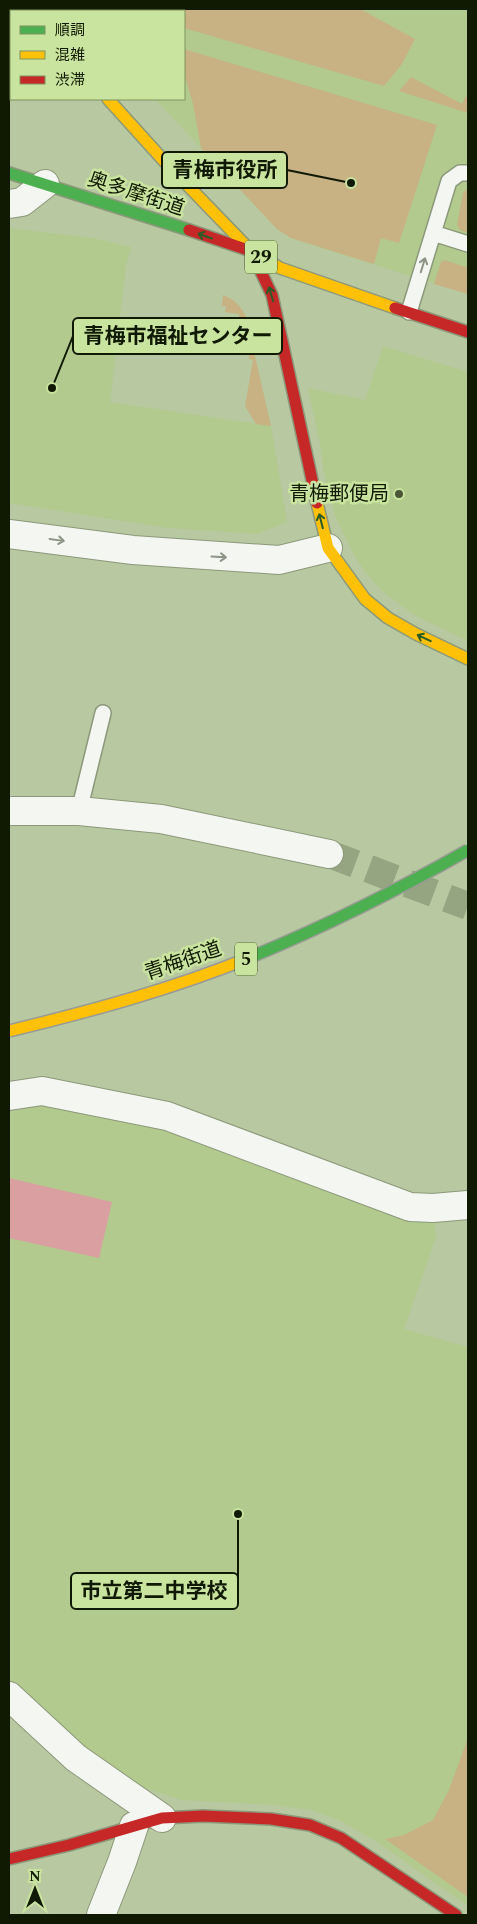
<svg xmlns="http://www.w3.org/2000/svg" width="477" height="1924" font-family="Spectral,'Noto Sans JP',serif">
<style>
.built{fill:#b2ca8e}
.green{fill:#c8b182}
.water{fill:#da9fa1}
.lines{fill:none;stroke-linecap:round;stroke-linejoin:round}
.street-tunnel{stroke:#96a581;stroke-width:28;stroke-dasharray:28 14;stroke-linecap:butt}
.lane-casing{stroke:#8c987a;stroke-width:18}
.street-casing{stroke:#8c987a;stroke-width:30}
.fast-casing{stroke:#8c987a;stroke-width:14}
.slow-casing{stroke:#8c987a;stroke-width:14}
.jam-casing{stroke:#8c987a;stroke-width:14}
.lane{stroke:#f4f7f1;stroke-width:15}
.street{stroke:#f4f7f1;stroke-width:28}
.fast{stroke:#4caf50;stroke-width:11}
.slow{stroke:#ffc107;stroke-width:11}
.jam{stroke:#c62828;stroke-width:11}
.fast-bridge-casing{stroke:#989b93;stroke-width:14;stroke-linecap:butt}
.slow-bridge-casing{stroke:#989b93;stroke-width:14;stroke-linecap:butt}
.fast-bridge{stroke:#4caf50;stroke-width:11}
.slow-bridge{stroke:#ffc107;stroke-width:11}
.oneway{stroke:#2b5c25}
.oneway2{stroke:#8d9385}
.poi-dot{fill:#4b5639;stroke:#c9e49e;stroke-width:2}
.labels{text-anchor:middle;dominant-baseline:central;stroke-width:5;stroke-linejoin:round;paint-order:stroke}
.shield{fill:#c9e49e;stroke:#485630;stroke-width:1}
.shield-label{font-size:19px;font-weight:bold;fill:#101901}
.street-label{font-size:20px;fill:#101901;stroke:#c9e49e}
.poi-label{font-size:20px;fill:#101901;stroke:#c9e49e;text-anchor:end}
.leader{fill:none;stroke:#101901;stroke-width:2}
.callout-dot{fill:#101901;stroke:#c9e49e;stroke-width:2}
.callout{fill:#c9e49e;stroke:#101901;stroke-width:2}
.callout-label{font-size:21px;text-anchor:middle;font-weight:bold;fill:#101901}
</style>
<rect width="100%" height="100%" fill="#b8c8a1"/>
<path class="built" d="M127 9H468V294L302 242 291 238 277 229 155 99H184V11H124Z
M9 228 93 238 131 247 126 266 110 402 271 426 287 522 257 534 168 528 9 503Z
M383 346 468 372V641L414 615 381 590 366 573 354 555 335 516 324 472 320 444 308 388 365 400Z
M50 1103 163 1124 434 1219 436 1237 404 1329 468 1347V1906L377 1842 341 1821 311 1810 274 1805 181 1800 142 1787 78 1743 9 1680V1112Z"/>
<path class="green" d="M150 9H360L415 39 402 64 384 86 184 28V11H151Z
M184 49 437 125 399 243 381 238 374 264 291 238 277 229 201 148 193 104 184 73Z
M411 77 462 104 466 96 468 98V113L399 91Z
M466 190H468V233L460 230 457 225 463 193Z
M445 260 468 268V294L434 284 441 262Z
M223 295C234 299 242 307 246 317L271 426 256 424 245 406 253 360 249 359V353L243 352 244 343H249L248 331H240L239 314 225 312 226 306H222Z
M468 1738V1897L385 1839 404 1835 433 1820 449 1790Z"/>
<path class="water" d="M9 1178 112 1202 99 1258 9 1238Z"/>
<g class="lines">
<path class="street-tunnel" d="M329 854 468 906"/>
<g class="lane-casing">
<path id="lane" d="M433 233 468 244
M409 312 449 181 460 173H468
M79 811 103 713"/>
</g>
<g class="street-casing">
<path id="street" d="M9 204 22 202 45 184
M9 534 133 550 279 560 328 548
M9 811H79L161 819 329 854
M9 1096 42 1091 167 1116 410 1207 433 1208 468 1205
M9 1696 76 1758 162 1818
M101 1915 122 1862 134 1826"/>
</g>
<g class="fast-casing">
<path id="fast" d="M79 11 82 9
M9 173 189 230"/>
</g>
<g class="slow-casing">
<path id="slow" d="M108 99 165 162 251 251 280 268 395 308
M317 503 328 548 365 599 388 618 416 634 468 659"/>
</g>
<g class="jam-casing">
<path id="jam" d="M26 9 28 11
M189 230 251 251 272 295 317 503
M395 308 468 332
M9 1859 69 1845 162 1818 203 1816 271 1819 310 1825 341 1838 456 1915"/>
</g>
<use href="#lane" class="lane"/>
<use href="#street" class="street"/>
<use href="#fast" class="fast"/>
<use href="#slow" class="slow"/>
<use href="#jam" class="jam"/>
<g class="fast-bridge-casing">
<path id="fast-bridge" d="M251 957C326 926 398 890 468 850"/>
</g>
<g class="slow-bridge-casing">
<path id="slow-bridge" d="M9 1031C91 1011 173 989 251 957"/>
</g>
<use href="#fast-bridge" class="fast-bridge"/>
<use href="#slow-bridge" class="slow-bridge"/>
</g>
<defs><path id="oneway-shaft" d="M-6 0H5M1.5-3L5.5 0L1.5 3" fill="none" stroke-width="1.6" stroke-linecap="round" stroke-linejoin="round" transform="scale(1.25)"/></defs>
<g class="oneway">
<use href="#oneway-shaft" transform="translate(205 236) rotate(-161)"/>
<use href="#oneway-shaft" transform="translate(271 294) rotate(-107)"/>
<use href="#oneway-shaft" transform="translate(321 521) rotate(-104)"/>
<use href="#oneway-shaft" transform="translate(424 638) rotate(-155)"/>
</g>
<g class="oneway2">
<use href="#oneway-shaft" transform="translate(423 265) rotate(-73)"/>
<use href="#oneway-shaft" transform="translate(57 540) rotate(8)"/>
<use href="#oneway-shaft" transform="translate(219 557) rotate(3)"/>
</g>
<circle class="poi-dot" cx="399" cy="494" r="5"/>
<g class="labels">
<g class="shield">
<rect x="245" y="240.5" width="32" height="33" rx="4"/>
<rect x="235" y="942.5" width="22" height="33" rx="4"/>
</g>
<g class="shield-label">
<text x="261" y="257">29</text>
<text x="246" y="959">5</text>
</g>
<g class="street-label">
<text transform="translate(136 194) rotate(18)">奥多摩街道</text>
<text transform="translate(183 961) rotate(-19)">青梅街道</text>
</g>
<g class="poi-label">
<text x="389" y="494">青梅郵便局</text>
</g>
</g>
<path class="leader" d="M351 183L287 170M52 388L73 336M238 1514L238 1591"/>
<g class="callout-dot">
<circle cx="351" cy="183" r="5"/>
<circle cx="52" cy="388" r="5"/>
<circle cx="238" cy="1514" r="5"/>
</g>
<g class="callout">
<rect x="162" y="152" width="125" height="36" rx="5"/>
<rect x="73" y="318" width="209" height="36" rx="5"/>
<rect x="71" y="1573" width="167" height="36" rx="5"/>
</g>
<g class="callout-label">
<text x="225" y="177">青梅市役所</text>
<text x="178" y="343">青梅市福祉センター</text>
<text x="154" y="1598">市立第二中学校</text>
</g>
<rect width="477" height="1924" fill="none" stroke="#101901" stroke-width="20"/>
<rect x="10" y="10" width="175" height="90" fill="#c9e49e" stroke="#7f935f"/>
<rect x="20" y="26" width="25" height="8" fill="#4caf50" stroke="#7f935f"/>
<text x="55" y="35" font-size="15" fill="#101901">順調</text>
<rect x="20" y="51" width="25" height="8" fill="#ffc107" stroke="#7f935f"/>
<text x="55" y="60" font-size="15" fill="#101901">混雑</text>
<rect x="20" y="76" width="25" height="8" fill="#c62828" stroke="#7f935f"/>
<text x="55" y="85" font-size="15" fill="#101901">渋滞</text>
<g transform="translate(35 1889)" stroke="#c9e49e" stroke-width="4" paint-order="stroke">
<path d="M0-4L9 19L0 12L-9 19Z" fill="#101901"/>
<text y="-8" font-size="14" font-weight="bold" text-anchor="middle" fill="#101901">N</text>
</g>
</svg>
